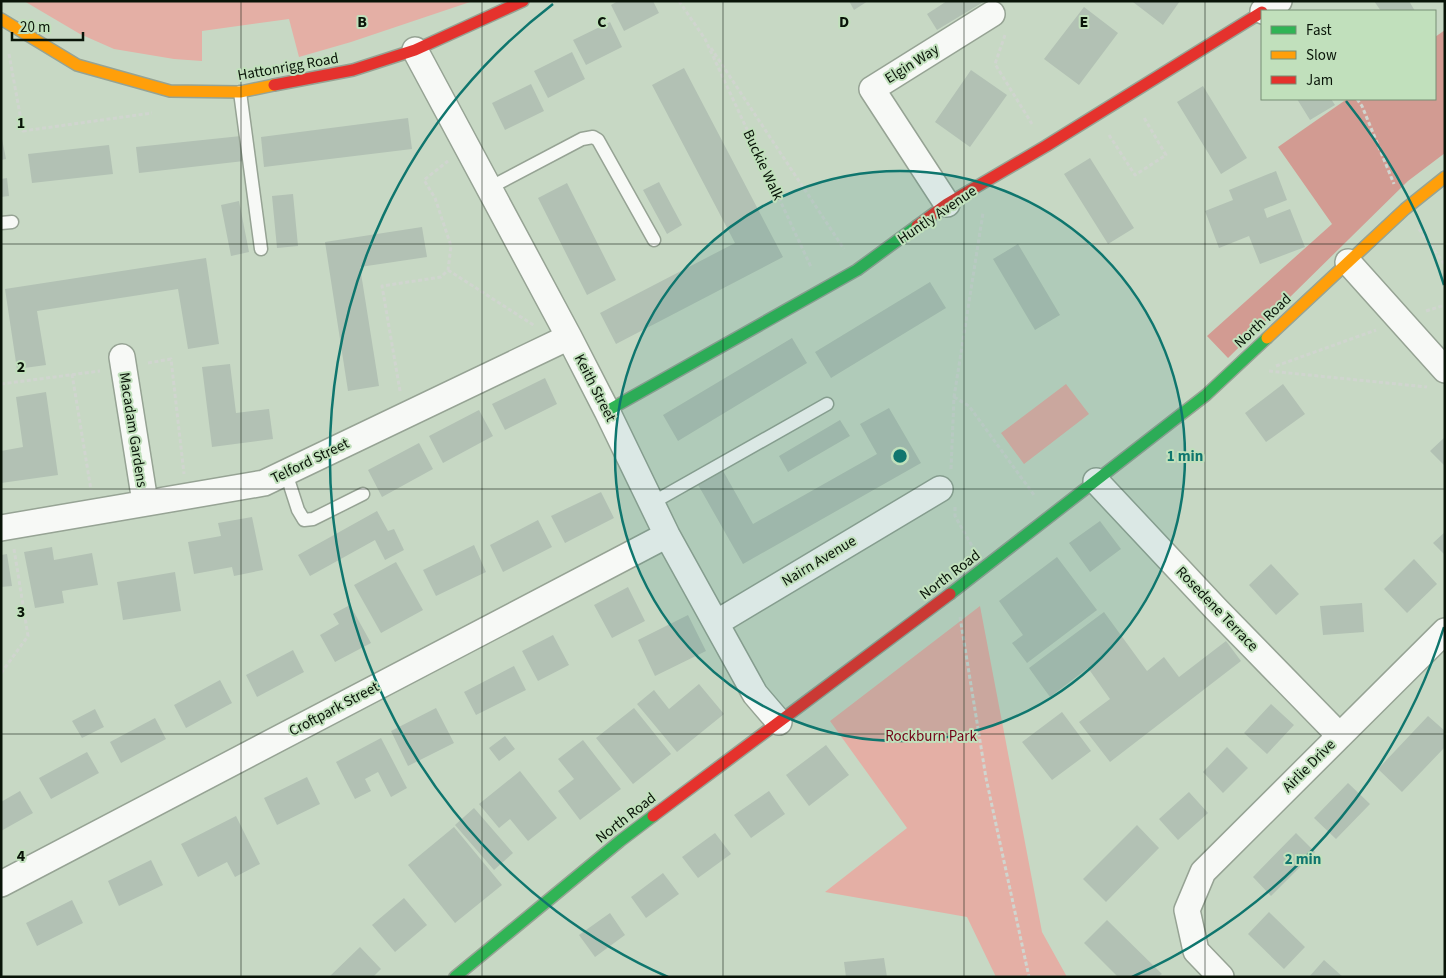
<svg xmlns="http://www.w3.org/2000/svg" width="1446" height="978" font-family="'Source Sans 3',sans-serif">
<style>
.green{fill:#e4afa5}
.forest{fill:#d29b92}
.building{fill:#b2c1b4}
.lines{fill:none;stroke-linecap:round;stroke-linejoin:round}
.lane-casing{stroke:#96a394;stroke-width:15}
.street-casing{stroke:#96a394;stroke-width:28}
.fast-casing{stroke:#96a394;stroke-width:14}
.slow-casing{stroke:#96a394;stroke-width:14}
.jam-casing{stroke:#96a394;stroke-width:14}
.path{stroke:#d0d5cf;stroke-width:3;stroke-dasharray:4 2.5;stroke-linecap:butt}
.lane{stroke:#f7f9f6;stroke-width:12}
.street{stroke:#f7f9f6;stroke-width:25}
.fast{stroke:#30b455;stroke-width:11}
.slow{stroke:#ff9f0a;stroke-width:11}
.jam{stroke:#e5322d;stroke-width:11}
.grid{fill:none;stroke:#091408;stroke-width:1;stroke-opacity:0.55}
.ring{fill:none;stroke:#0f766e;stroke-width:2.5}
.labels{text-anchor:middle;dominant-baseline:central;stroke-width:4;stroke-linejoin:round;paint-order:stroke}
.street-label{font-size:15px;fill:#091408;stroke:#c1e0bc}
.park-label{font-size:15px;fill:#720317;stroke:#c1e0bc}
.grid-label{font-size:16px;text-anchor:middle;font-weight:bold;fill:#091408;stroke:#c1e0bc;stroke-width:4;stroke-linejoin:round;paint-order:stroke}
.centre{fill:#0f766e;stroke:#c1e0bc;stroke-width:2.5}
.ring-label{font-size:15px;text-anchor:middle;font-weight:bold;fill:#0f766e;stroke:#c1e0bc;stroke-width:4;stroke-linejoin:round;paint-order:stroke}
</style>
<rect width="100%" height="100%" fill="#c7d8c4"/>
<path class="green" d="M24 1H473L351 42 299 57 289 19 202 31V61L174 59 114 49 80 34Z
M1066 384 1089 414 1024 464 1001 433Z
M980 606 1042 932 1067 977H996L967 917 825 892 907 828 830 721Z"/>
<path class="forest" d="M1445 30V153L1408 181 1228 358 1207 336 1332 224 1278 147 1347 99H1435V37Z"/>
<path class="building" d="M618 1H653L659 13 624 31 611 5Z
M849 1H868L854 10Z
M947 1H985L937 30 927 14Z
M1134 1H1180L1163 25 1133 2Z
M1374 1H1409L1415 11H1381Z
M1084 7 1118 33 1079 85 1044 59Z
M610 22 622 47 586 65 573 40Z
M572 52 585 79 548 98 534 71Z
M684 68 783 257 616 344 600 313 735 243 652 85Z
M971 70 1007 95 970 147 935 122Z
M531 84 544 111 505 130 492 103Z
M1203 86 1247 158 1221 174 1177 102Z
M1297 99H1331L1335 105 1310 120Z
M408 118 412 149 264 167 261 137Z
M1 134 6 159 1 160Z
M241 136 244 161 139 173 136 147Z
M109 145 113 174 32 183 28 154Z
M1090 158 1134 228 1108 244 1064 174Z
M1276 171 1287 200 1264 209 1267 218 1290 209 1305 247 1260 264 1249 236 1219 248 1205 211 1233 200 1229 190Z
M7 178 9 196 1 197V179Z
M659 182 682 225 667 234 643 190Z
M567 183 616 280 587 295 538 198Z
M293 194 298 246 277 248 272 196Z
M239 201 249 252 231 256 221 205Z
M422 227 427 257 360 267 379 386 348 391 325 242Z
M1018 244 1060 315 1035 330 993 259Z
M206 258 219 344 188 349 178 289 37 311 46 365 17 369 5 289Z
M930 282 946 308 831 378 815 352Z
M792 338 807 363 678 441 663 415Z
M230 364 236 413 269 409 273 439 212 447 202 367Z
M545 378 557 404 505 430 492 404Z
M1283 384 1305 414 1266 442 1245 413Z
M46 392 58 475 1 483V451L23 447 16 397Z
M889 408 921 463 743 564 697 483 722 469 753 524 877 454 860 424Z
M479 410 493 436 443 463 429 436Z
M840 420 850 436 788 472 779 456Z
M1445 437V466L1430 451Z
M419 443 433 469 382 497 368 470Z
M601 492 614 518 565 543 551 516Z
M377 511 388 531 394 529 404 550 385 560 375 540 310 576 298 555Z
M252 517 263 570 234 576 232 567 194 574 188 542 221 536 218 523Z
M538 520 552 547 503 572 490 545Z
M1100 521 1121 549 1090 572 1069 543Z
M1445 532V555L1433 543Z
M474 545 486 572 436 596 423 570Z
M52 547 54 560 92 553 98 585 62 591 64 603 35 608 24 552Z
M7 554 12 586 1 587V555Z
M1057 557 1097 610 1027 663 1012 643 1023 635 999 601Z
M1414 559 1437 584 1407 613 1384 589Z
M396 562 423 610 381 633 354 585Z
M1271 564 1299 594 1276 615 1249 585Z
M175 572 181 611 123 620 117 582Z
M628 587 645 621 612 638 594 605Z
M1362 603 1364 632 1323 635 1320 606Z
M350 605 371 643 335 662 320 635 339 624 333 614Z
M1104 612 1147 671 1164 657 1179 677 1226 641 1241 661 1110 762 1079 722 1110 699 1088 668 1050 697 1029 668Z
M688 615 706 651 655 676 638 640Z
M553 635 569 665 538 681 522 651Z
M293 650 304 672 257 697 246 675Z
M514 666 526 690 476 715 464 692Z
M220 680 232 703 186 728 174 705Z
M699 684 724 714 677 752 637 704 654 690 669 709Z
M1271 704 1294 725 1267 754 1244 733Z
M436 708 454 743 408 766 391 731Z
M634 708 671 754 633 784 596 738Z
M95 709 104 727 82 738 72 721Z
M1062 712 1091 751 1052 780 1022 742Z
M1428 716 1445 731V747L1402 792 1378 769Z
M155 718 166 739 121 763 110 742Z
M505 736 515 749 499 761 489 748Z
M381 738 407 788 391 797 378 772 365 779 371 791 355 799 336 762Z
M583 740 621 789 580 820 558 791 574 779 558 759Z
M826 745 849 775 809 806 786 775Z
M1227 747 1248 768 1223 793 1203 772Z
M87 752 99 773 51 799 39 778Z
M520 771 557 818 528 841 510 819 499 828 479 804Z
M307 777 320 804 277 825 264 798Z
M1348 783 1370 804 1336 839 1314 818Z
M20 791 33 813 1 831V802Z
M769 791 785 814 751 838 734 815Z
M1189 792 1208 813 1178 840 1159 819Z
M474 808 513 853 494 870 455 825Z
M236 816 260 864 235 877 227 862 198 877 181 844Z
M1137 825 1159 848 1106 902 1083 879Z
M454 827 502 885 455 923 408 865Z
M715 833 731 854 698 878 682 857Z
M1296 833 1315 852 1271 896 1253 877Z
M151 860 163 885 119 906 108 881Z
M663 873 679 894 646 918 631 897Z
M404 898 427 925 395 952 372 925Z
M72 900 83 923 37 946 26 923Z
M1269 912 1305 947 1284 969 1248 934Z
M610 913 625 935 595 957 579 935Z
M1107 920 1162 974 1158 977H1118L1084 943Z
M360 947 381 969 373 977H329Z
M884 958 887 977H846L844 962Z
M1324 960 1343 977H1309Z"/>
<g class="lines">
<g class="lane-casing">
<path id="lane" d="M240 92 261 249
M489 188 582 139 593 137 598 140 654 240
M1 223 12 222
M286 473 298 510 304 520 313 519 363 494
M652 503 827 404"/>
</g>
<g class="street-casing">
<path id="street" d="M1263 11 1279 1
M415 50 569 337 607 411 667 535 755 694 779 722
M947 204 872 89 992 14
M1348 262 1445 370
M122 357 145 502
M1096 481 1216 609 1339 735
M1 528 264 483 569 337
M716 623 940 489
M1 884 667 535
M1221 977 1196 951 1187 910 1203 872 1445 631"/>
</g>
<g class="fast-casing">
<path id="fast" d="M607 411 857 270 917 226
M950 594 1206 395 1267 338
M455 977 620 841 653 816"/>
</g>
<g class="slow-casing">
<path id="slow" d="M1 19 77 65 170 91 240 92 274 85
M1267 338 1405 209 1445 177"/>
</g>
<g class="jam-casing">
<path id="jam" d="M274 85 353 70 415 50 523 1
M917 226 947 204 1046 146 1262 12
M653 816 950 594"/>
</g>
<path class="path" d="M679 1 705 39 811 267
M1005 35 995 64 1032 124
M711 48 844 249
M9 54 23 131 152 113
M1357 99 1362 106 1394 184
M1109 135 1135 175 1166 155 1143 116
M1419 229 1445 265
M448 270 535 326
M1426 311 1445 305
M148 363 171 359 184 474
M1276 366 1376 330
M1269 371 1427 387
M72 374 91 490
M1 384 100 371
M400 391 382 286 441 277 448 270 451 246 435 198 424 180 448 161
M954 397 969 406 1034 495
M951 469 954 397 983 213
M955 507V516L972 546
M960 617 986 778 1029 977
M1 673 28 636 14 549"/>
<use href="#lane" class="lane"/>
<use href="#street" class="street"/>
<use href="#fast" class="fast"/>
<use href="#slow" class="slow"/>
<use href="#jam" class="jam"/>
</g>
<path class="grid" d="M241 1V977M482 1V977M723 1V977M964 1V977M1205 1V977M1 244H1445M1 489H1445M1 734H1445"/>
<circle cx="900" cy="456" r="285" fill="#0f766e" fill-opacity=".12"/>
<g class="ring">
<circle cx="900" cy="456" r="285"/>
<path d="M1444 627A570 570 0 0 1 1132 977M668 977A570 570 0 0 1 553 4M1346 101A570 570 0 0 1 1444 285"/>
</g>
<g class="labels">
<g class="street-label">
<text transform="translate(912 64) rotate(-32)">Elgin Way</text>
<text transform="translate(288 67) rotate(-10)">Hattonrigg Road</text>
<text transform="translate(763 165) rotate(65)">Buckie Walk</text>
<text transform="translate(937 215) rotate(-34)">Huntly Avenue</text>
<text transform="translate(1263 321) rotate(-43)">North Road</text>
<text transform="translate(595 388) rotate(63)">Keith Street</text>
<text transform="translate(133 430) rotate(81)">Macadam Gardens</text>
<text transform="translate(310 461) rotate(-26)">Telford Street</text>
<text transform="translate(819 561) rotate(-31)">Nairn Avenue</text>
<text transform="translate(950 575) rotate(-37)">North Road</text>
<text transform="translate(1217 609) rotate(46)">Rosedene Terrace</text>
<text transform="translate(334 709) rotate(-28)">Croftpark Street</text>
<text transform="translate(1309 766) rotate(-45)">Airlie Drive</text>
<text transform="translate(626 818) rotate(-38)">North Road</text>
</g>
<g class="park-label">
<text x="931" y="736">Rockburn Park</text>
</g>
</g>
<g class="grid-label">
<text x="362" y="27">B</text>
<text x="602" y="27">C</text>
<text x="844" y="27">D</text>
<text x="1084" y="27">E</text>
<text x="21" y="128">1</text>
<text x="21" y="372">2</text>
<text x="21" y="617">3</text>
<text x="21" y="861">4</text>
</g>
<circle cx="900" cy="456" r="8" class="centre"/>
<g class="ring-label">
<text x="1185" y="461">1 min</text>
<text x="1303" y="864">2 min</text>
</g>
<rect width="1446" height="978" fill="none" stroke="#091408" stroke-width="5"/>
<rect x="1261" y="10" width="175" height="90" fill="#c1e0bc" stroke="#778e74"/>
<rect x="1271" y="26" width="25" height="8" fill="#30b455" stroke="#778e74"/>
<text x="1306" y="35" font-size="15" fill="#091408">Fast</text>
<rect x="1271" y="51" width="25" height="8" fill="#ff9f0a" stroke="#778e74"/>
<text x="1306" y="60" font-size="15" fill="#091408">Slow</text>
<rect x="1271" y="76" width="25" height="8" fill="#e5322d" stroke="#778e74"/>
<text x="1306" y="85" font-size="15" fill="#091408">Jam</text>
<path d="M12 32v8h71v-8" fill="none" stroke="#091408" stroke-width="2.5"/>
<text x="20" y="32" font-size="15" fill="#091408" stroke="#c1e0bc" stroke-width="4" paint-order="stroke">20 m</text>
</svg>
